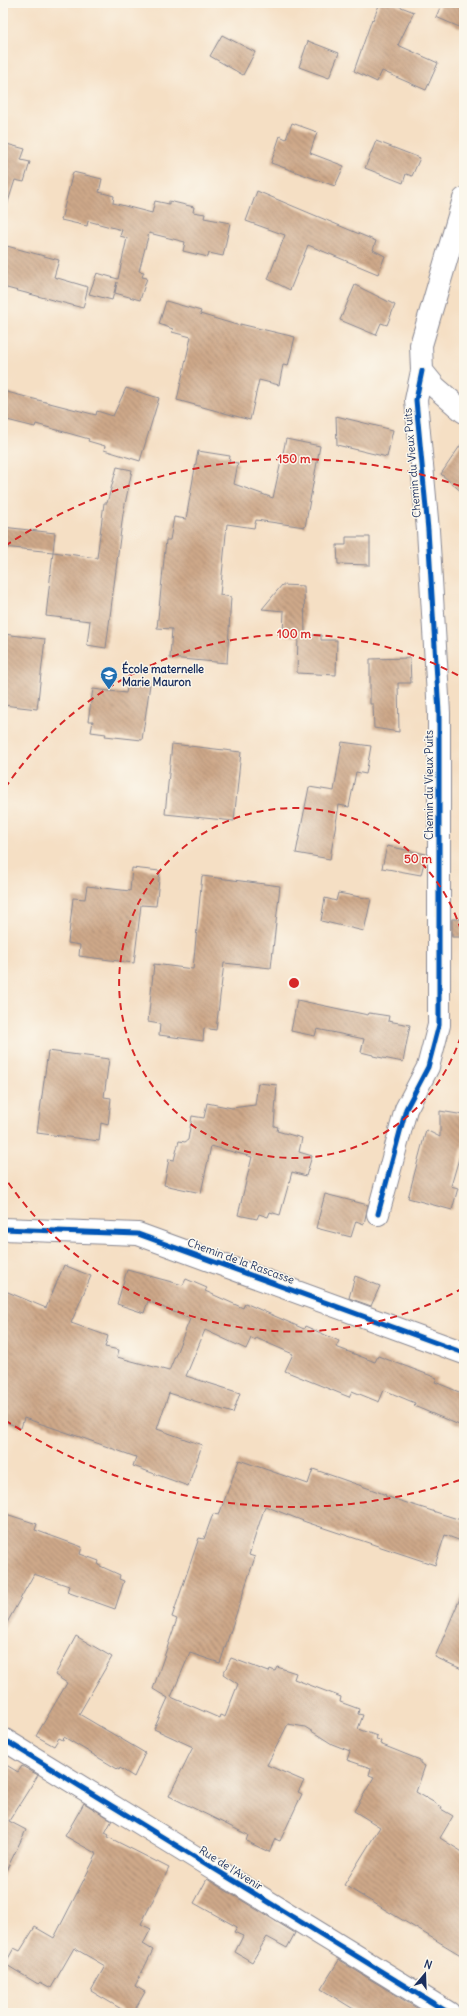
<svg xmlns="http://www.w3.org/2000/svg" width="467" height="2016" font-family="Delius,sans-serif">
<style>
.building{fill:url(#building-back-hatch)}
.lines{fill:none;stroke-linecap:round;stroke-linejoin:round}
.minor-casing{stroke:#888791;stroke-width:24}
.minor{stroke:#fff;stroke-width:22}
.cycleway-casing{stroke:#fbf7ec;stroke-width:8}
.cycleway{stroke:#0057b8;stroke-width:5}
.ring{fill:none;stroke:#d62828;stroke-width:2;stroke-dasharray:7 5}
.labels{text-anchor:middle;dominant-baseline:central;stroke-width:3;stroke-linejoin:round;paint-order:stroke}
.street-label{font-size:11px;fill:#1b2f5e;stroke:#fbf7ec}
.poi-label{font-size:11px;font-weight:bold;fill:#1b2f5e;stroke:#fbf7ec;text-anchor:start}
.centre{fill:#d62828;stroke:#fbf7ec;stroke-width:2}
.ring-label{font-size:12px;text-anchor:middle;font-weight:bold;fill:#d62828;stroke:#fbf7ec;stroke-width:3;stroke-linejoin:round;paint-order:stroke}
</style>
<defs>
<pattern id="building-back-hatch" width="6" height="6" patternUnits="userSpaceOnUse"><rect width="6" height="6" fill="#cea889"/><path d="M-1 5l2 2M0 0l6 6M5-1l2 2" fill="none" stroke="#a68973"/></pattern>
</defs>
<rect width="100%" height="100%" fill="#fbf7ec"/>
<filter id="ink" filterUnits="userSpaceOnUse"><feTurbulence type="fractalNoise" baseFrequency=".025" numOctaves="2"/><feDisplacementMap in="SourceGraphic" scale="8" xChannelSelector="R" yChannelSelector="G"/><feConvolveMatrix kernelMatrix="1 2 1 2 8 2 1 2 1" color-interpolation-filters="sRGB"/></filter>
<filter id="wash" filterUnits="userSpaceOnUse"><feTurbulence type="fractalNoise" baseFrequency=".012" numOctaves="4" result="noise"/><feDisplacementMap in="SourceGraphic" scale="16" xChannelSelector="R" yChannelSelector="G"/><feGaussianBlur stdDeviation="0.9" result="paint"/><feColorMatrix in="noise" values="0 0 0 0 0 0 0 0 0 0 0 0 0 0 0 0 0 1.4 0 .05"/><feComposite in="paint" operator="in"/></filter>
<g filter="url(#wash)">
<rect width="100%" height="100%" fill="#f5dfc4"/>
<g id="blocks">
<path class="building" d="M380 3H391L414 12 398 45 438 63 426 90 382 71 377 82 354 71 372 19 373 20Z
M442 3H464V29L436 17Z
M222 35 255 52 243 75 210 56Z
M308 41 339 53 329 78 299 67Z
M292 123 317 132 310 153 344 166 335 186 271 163 280 136 286 139Z
M376 141 420 158 412 176 406 174 403 183 365 168Z
M3 143 25 149 21 160 30 162 24 182 15 180 7 205 3 204Z
M73 172 102 179 99 192 114 196 113 203 152 213 155 201 169 204V201L194 207 193 212 205 214 204 218 230 223 223 256 209 253 208 257 183 251 185 242 149 233 139 271 144 272 142 277 147 278 140 300 115 293 117 282 112 300 89 294 97 273 118 279 127 238 120 236 122 230 88 221 87 226 61 220Z
M257 191 376 241 373 250 385 256 378 274 308 245 290 290 268 279 285 235 246 221Z
M3 245 59 260 54 277 88 287 83 308 3 287Z
M355 285 395 305 387 325 381 323 376 335 340 320Z
M166 301 201 311 200 314 240 326V324L295 337 288 366 283 365 279 385 259 380 250 420 177 400 191 337 172 332 173 329 159 324Z
M126 388 159 398 140 461 104 450 105 446 88 441 89 439 36 424 35 427 3 419V391L96 415 97 411 113 416Z
M336 416 393 430 387 457 337 445Z
M286 439 320 446 305 527 256 520 254 528 227 524 220 595 231 597 227 663 170 658 172 629 157 628 166 540H170L174 517 186 519 198 451 230 456 229 462 238 463 234 484 273 498Z
M464 440V494L441 474Z
M117 467 132 470 123 514 106 648 87 645 90 621 46 616 53 552 3 547V527L55 533 53 552 97 558 104 503H107Z
M346 537H370V565L338 564 337 545H346Z
M282 585 304 586 305 635H321V640H337L336 675 297 673 298 637 283 635 284 611 262 609Z
M3 634 45 639 37 709 3 705Z
M410 658 411 683H398L399 732 374 728 373 704H370V659Z
M128 682 150 684 142 740 105 736 106 734 91 732 93 721H88L93 689 126 693Z
M342 742 371 746 366 774 356 772 349 807 339 805 330 859 296 853 309 787 334 791Z
M172 744 241 752 234 821 165 814Z
M387 846 426 854 421 875 382 868Z
M132 868 160 871 156 906 141 905 134 963 79 956 80 945 68 943 73 898 85 899 87 886 130 891Z
M202 876 280 886 271 968 224 963 216 1030 204 1028 203 1041 159 1035 160 1024 148 1022 154 964 193 969Z
M338 893 371 899 364 931 321 921 325 898 336 901Z
M452 919H462V937H452Z
M297 1000 368 1015 369 1013 389 1016 388 1021 410 1025 403 1062 373 1056V1055L361 1052 364 1039 317 1029 315 1036 291 1031Z
M48 1051 109 1059 104 1097 111 1098 108 1125 101 1123 99 1141 37 1133Z
M258 1083 277 1085 274 1126 278 1127 277 1131 302 1138 299 1152 312 1156 306 1176 292 1172 280 1215 270 1212 268 1217 259 1214 257 1219 238 1215 252 1157 211 1146 201 1193 164 1185 169 1159 174 1160 179 1141 185 1142 188 1140 192 1116 204 1118 207 1103 232 1108 255 1105Z
M440 1111 464 1115V1141L451 1186 458 1188 452 1210 408 1198 426 1130 440 1137Z
M325 1194 368 1205 364 1224 356 1221 351 1237 316 1228Z
M64 1265 91 1276 71 1323 108 1336 105 1347 119 1350 117 1357 169 1371 190 1319 148 1301 144 1313 117 1304 127 1270 183 1285 186 1279 207 1288 205 1291 243 1308 245 1303 304 1329 305 1326 339 1341 336 1347 375 1362 378 1356 437 1378 435 1382 464 1394V1427L414 1406 415 1403 384 1390 379 1402 352 1391 349 1397 285 1371 293 1354 256 1338 255 1340 251 1338 246 1349 205 1330 186 1376 240 1393 233 1413 169 1393 157 1429 202 1445 188 1486 133 1466 136 1457 80 1437 24 1418 21 1428 3 1421V1290L46 1308Z
M355 1276 380 1286 371 1306 349 1298Z
M239 1460 308 1484 313 1469 376 1491 386 1495 385 1496 464 1521V1542L445 1535 435 1565 306 1522 265 1506 249 1555 255 1557 220 1663 190 1653 171 1697 219 1718 220 1715 225 1717 238 1684 223 1674 231 1658 269 1672 270 1669 275 1671 277 1667 296 1673 294 1679 341 1697 340 1702 359 1709 358 1714 363 1715 358 1729 377 1736 376 1740 381 1741 380 1744 420 1760V1763L425 1766 416 1792 442 1807 441 1809 453 1816 440 1838 464 1853V1957L344 1885 380 1827 354 1811 374 1777 369 1775 371 1768 347 1760 350 1751 332 1744 305 1727 288 1724 267 1765 304 1781 298 1792 302 1794 280 1841 275 1839 269 1852 246 1841 248 1835 169 1796 193 1747 154 1729 168 1698 153 1689 177 1619 172 1617 199 1538 204 1539 213 1514 219 1515Z
M3 1513 37 1524 35 1530 82 1547 80 1554 99 1561 98 1565 120 1575 119 1579 124 1581 115 1609 67 1592 69 1586 34 1574 3 1630Z
M464 1589V1670L435 1657Z
M76 1636 112 1657 79 1714 145 1753 134 1777 120 1768 119 1770 64 1737 63 1740 59 1738 54 1746 36 1736 67 1683 55 1675Z
M3 1763 18 1772 22 1766 38 1775 9 1821 26 1830 3 1877Z
M84 1803 112 1820 105 1833 109 1835 108 1837 169 1868 141 1924 151 1929 143 1944 153 1950 135 1986 145 1992 133 2013H128L91 1991 105 1966 74 1948 51 1988 40 1982 38 1984 5 1964 14 1948 20 1951 35 1927 54 1938 97 1854 65 1836Z
M207 1879 295 1933 287 1948 267 1937 252 1962 235 1952 243 1936 234 1932 237 1927 194 1903Z
M339 1960 425 2013H360L321 1989Z"/>
</g>
</g>
<g filter="url(#ink)">
<use href="#blocks" fill-opacity="0" stroke="#888791" stroke-width="1"/>
<g class="lines">
<g class="minor-casing">
<path id="minor" d="M464 199 421 345 422 371 435 387 464 412
M378 1214 406 1109 428 1067 439 1025V713L428 530 416 400 422 371
M3 1229 138 1234 464 1353
M3 1739 449 2013"/>
</g>
<use href="#minor" class="minor"/>
<g class="cycleway-casing">
<path id="cycleway" d="M378 1214 406 1109 428 1067 439 1025V713L428 530 416 400 422 371
M3 1229 138 1234 464 1353
M3 1739 449 2013"/>
</g>
<use href="#cycleway" class="cycleway"/>
</g>
</g>
<g class="ring">
<path d="M464 1025A175 175 0 1 1 464 941"/>
<path d="M463 1288A349 349 0 0 1 5 1178M5 788A349 349 0 0 1 463 678"/>
<path d="M460 1480A524 524 0 0 1 5 1420M5 546A524 524 0 0 1 460 486"/>
</g>
<defs>
<g id="school-pin" transform="scale(0.9)"><path d="M0 17L-7.5 6A9.5 9.5 0 1 1 7.5 6Z" fill="#1f6fb2" stroke="#fbf7ec"/><path d="M0-5L7-2L0 1L-7-2ZM-4 1L0 2.5L4 1V4Q0 6-4 4Z" fill="#fff"/></g>
</defs>
<g fill-rule="evenodd">
<use href="#school-pin" x="109" y="675"/>
</g>
<g class="labels">
<g class="street-label">
<text transform="translate(412 463) rotate(-95)">Chemin du Vieux Puits</text>
<text transform="translate(429 785) rotate(-90)">Chemin du Vieux Puits</text>
<text transform="translate(241 1261) rotate(20)">Chemin de la Rascasse</text>
<text transform="translate(231 1868) rotate(32)">Rue de l'Avenir</text>
</g>
<g class="poi-label">
<text x="122" y="669">École maternelle<tspan x="122" dy="13">Marie Mauron</tspan></text>
</g>
</g>
<circle cx="294" cy="983" r="6" class="centre"/>
<g class="ring-label">
<text x="294" y="463">150 m</text>
<text x="294" y="638">100 m</text>
<text x="418" y="863">50 m</text>
</g>
<rect width="467" height="2016" fill="none" stroke="#fbf7ec" stroke-width="16"/>
<g transform="translate(425 1974) rotate(19)" stroke="#fbf7ec" stroke-width="3" paint-order="stroke">
<path d="M0-3L7 15L0 10L-7 15Z" fill="#1b2f5e"/>
<text y="-6" font-size="11" font-weight="bold" text-anchor="middle" fill="#1b2f5e">N</text>
</g>
</svg>
